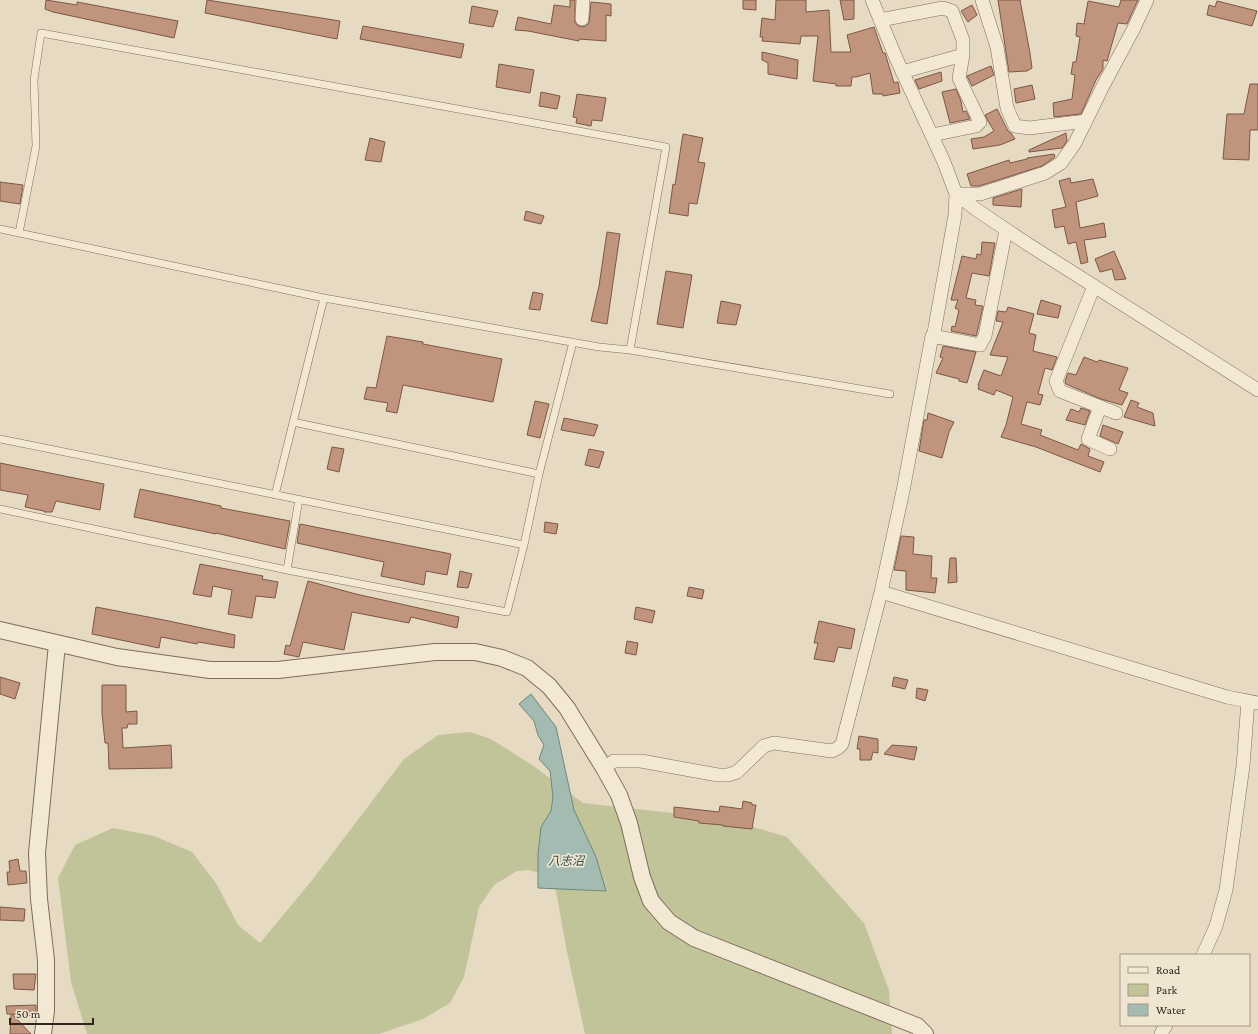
<svg xmlns="http://www.w3.org/2000/svg" width="1258" height="1034" font-family="'Crimson Pro','Noto Sans JP',serif">
<style>
.green{fill:#c1c498}
.water{fill:#a4bbb2;stroke:#6d877f}
.building{fill:#c1957d;stroke:#7b5745}
.lines{fill:none;stroke-linecap:round;stroke-linejoin:round}
.service-casing{stroke:#7f6c5c;stroke-width:8}
.minor-casing{stroke:#7f6c5c;stroke-width:14}
.tertiary-casing{stroke:#7f6c5c;stroke-width:18}
.service{stroke:#f3e8d4;stroke-width:7}
.minor{stroke:#f3e8d4;stroke-width:13}
.tertiary{stroke:#f3e8d4;stroke-width:16}
.labels{text-anchor:middle;dominant-baseline:central;stroke-width:3.5;stroke-linejoin:round;paint-order:stroke}
.water-label{font-size:12px;font-style:italic;fill:#2f4e4a;stroke:#f0e5d1}
</style>
<rect width="100%" height="100%" fill="#e7dac2"/>
<path class="green" d="M470 732 491 739 535 767 583 803 726 819 787 837 864 923 889 990 892 1034H585L566 947 556 891 545 875 529 870 517 871 494 885 479 907 464 977 450 1003 423 1019 379 1034H87L71 982 58 878 75 845 113 828 154 836 192 852 216 883 238 925 260 943 313 879 404 759 438 735Z"/>
<path class="water" d="M531 694 556 727 574 810 596 857 606 891 538 888V854L541 827 551 811 553 797 550 771 539 759 544 745 538 735 534 721 519 704Z"/>
<path class="building" d="M46 0 77 5V2L178 21 174 38 53 12 45 9Z
M207 0 340 21 337 39 205 13Z
M570 0H575V22L577 25 581 27 586 26 589 23 591 2 611 4V16L606 15V41L579 39V41L528 31 515 30 518 17 551 24 554 5 570 7Z
M743 0H756V10L743 9Z
M776 0H806V12L829 10 831 52H851L847 35 874 27 883 53H885L886 56 894 83 898 82 900 93 883 96V94H873L870 73 856 77H852L851 86H836V84L813 81 818 36H801L800 44 762 41 763 37H760L762 18 775 20Z
M840 0H854V19L844 20Z
M998 0H1020L1030 53 1032 68 1027 71 1009 72Z
M1121 0H1138L1127 24 1118 23 1107 61 1103 60V69L1096 80 1081 114 1054 117 1053 103 1072 99 1075 75 1071 74 1073 62H1076L1080 37 1076 36 1077 23 1084 24 1088 1 1119 7Z
M1217 1 1257 11 1252 26 1207 15 1209 5 1215 7Z
M972 5 977 15 968 22 961 11Z
M472 6 498 11 493 27 469 23Z
M363 26 464 44 461 58 360 39Z
M762 52 798 60 797 79 768 74V63L762 60Z
M499 64 534 70 530 93 496 87Z
M991 66 994 75 972 86 967 76Z
M941 72 942 81 919 89 915 80Z
M1250 84H1258V130H1250L1249 160 1223 159 1227 114H1244Z
M1032 85 1035 99 1016 103 1014 89Z
M956 89 961 101 963 112 966 111 970 119 950 123 942 92Z
M541 92 560 96 557 109 539 106Z
M577 94 606 98 602 121 592 120 591 126 576 123 577 118 573 117Z
M997 109 1008 131 1011 133 1015 139 1000 145 973 149 971 139 984 137 994 131 988 121 985 115Z
M1066 133 1067 141 1062 148 1029 152V150Z
M683 134 703 138 698 162 705 163 697 204 689 203 688 216 669 213 673 184 675 185Z
M370 138 385 142 381 162 365 160Z
M1054 154 1055 157 1042 166 979 186H971L967 174 1009 160 1010 163 1027 159V158Z
M1070 178 1071 183 1093 179 1098 196 1076 202 1080 228 1104 223 1106 237 1084 240 1088 262 1081 264 1076 242 1068 244 1064 226 1055 228 1052 210 1066 207 1059 181Z
M0 182 23 185 20 204 0 201Z
M1022 189 1021 207 993 205V198Z
M526 211 544 216 541 224 524 220Z
M607 232 620 234 607 324 591 321 599 286Z
M982 242 995 243 989 276 972 273 966 298 976 300 975 305 983 306 977 333 976 336 951 331 952 326 955 327 959 310 955 308 958 300H951L962 256 976 259 977 254 981 255Z
M1114 251 1126 279 1115 280 1112 269 1100 272 1095 259Z
M666 271 692 275 683 328 657 324Z
M533 292 543 294 540 310 529 309Z
M1041 300 1061 306 1058 318 1037 314Z
M721 301 741 305 736 325 717 323Z
M1008 307 1034 314 1029 333 1036 335 1033 351 1057 357 1052 370 1045 368 1038 394 1043 395 1040 405 1027 402 1021 424 1042 430 1040 435 1078 450 1081 444 1090 449 1088 456 1104 462 1100 472 1036 447 1001 437 1006 425 1013 397 996 390 994 395 978 389 979 386 978 385 984 370 1001 376 1008 357 990 355 1003 322 996 321 998 311 1006 312Z
M387 336 423 342V344L502 359 493 402 403 385 397 413 386 411 388 403 364 399 367 387 376 388Z
M943 346 976 352 967 383 959 381V379L936 373 943 358 940 357Z
M1084 357 1097 362 1099 360 1128 368 1119 390 1128 393 1122 405 1101 399 1066 384 1065 381 1068 373 1076 375Z
M1131 400 1139 403 1137 407 1153 413 1155 426 1124 417Z
M535 401 549 404 540 438 527 435Z
M1081 408 1090 411 1085 425 1066 420 1071 409 1079 412Z
M928 413 954 422 949 432 942 458 919 451 924 420H927Z
M564 418 598 425 594 436 561 430Z
M1103 425 1123 432 1118 444 1100 436Z
M332 447 344 449 339 472 327 469Z
M589 449 604 452 599 468 585 465Z
M0 463 104 484 100 510 56 501 52 512H44V511L25 507 28 495 0 490Z
M140 489 221 506V508L290 521 285 549 216 533V534L134 517Z
M545 522 558 524 556 534 544 532Z
M300 524 451 554 447 575 426 571 424 585 381 576 384 562 297 543Z
M901 536 914 537 913 554 932 556 931 578H937L935 593 906 590V571L894 570Z
M950 558H956L957 582 948 583Z
M200 564 263 576 262 579 278 582 275 598 256 596 252 618 228 614 232 590 213 586 211 597 193 594Z
M460 571 472 574 468 588 457 587Z
M308 581 356 594 459 617 457 628 411 617 409 623 352 612 344 650 303 642 299 657 284 654 286 645 290 646Z
M689 587 704 590 702 599 687 596Z
M96 607 164 620 235 635 234 648 198 642 197 644 161 637 159 648 92 634Z
M636 607 655 611 652 623 634 619Z
M819 621 855 629 851 649 838 647 834 662 814 659 818 643H814Z
M627 641 638 643 636 655 625 653Z
M0 677 20 683 15 699 0 694Z
M894 677 908 680 905 689 892 686Z
M102 685H126V712L137 711V724H128L127 728H122L123 748 171 745 172 768 109 769 108 743H105L102 713Z
M917 688 928 690 925 701 916 698Z
M859 736 878 739V753L873 752 871 760H860V749H857Z
M892 745 917 747 914 760 884 754Z
M743 801 752 803V805H756L752 829 723 826V825L699 823V821L674 817V807L719 812 720 806 742 809Z
M18 859 20 871H26L27 883 8 885 7 872H10L9 861Z
M0 907 25 909 24 921 0 920Z
M13 974H36L34 990 14 989Z
M36 1005V1016L12 1014 31 1034H10L11 1014H7L6 1006Z"/>
<g class="lines">
<g class="service-casing">
<path id="service" d="M0 229 324 298 599 347 630 350 890 394
M19 233 36 146 34 80 41 33 666 147 630 350
M293 422 539 474
M0 439 524 545
M275 495 324 298
M0 509 287 570 507 612 524 545 539 474 573 342
M287 570 299 499"/>
</g>
<g class="minor-casing">
<path id="minor" d="M982 0 997 47 1007 108 1015 126 1029 128 1086 121
M582 19 583 0
M880 20 943 8 952 11 963 40V55L959 78 980 122 976 126 932 135
M902 72 963 55
M956 194 977 210 1026 243 1258 390
M956 194H980L1045 173 1061 163 1075 143 1104 84 1133 30 1147 0
M1094 286 1056 381 1060 391 1116 413
M932 336 980 345 985 336 1006 230
M1100 407 1088 439 1110 449
M881 592 1227 697 1258 703
M604 768 614 761H641L718 775H728L737 772 764 746 774 743 832 751 838 748 842 744 881 592 903 491 932 336 934 333 955 215 956 194 944 162 896 58 872 0
M1203 955 1216 926 1226 890 1243 766 1248 701
M1161 1034 1166 1025"/>
</g>
<g class="tertiary-casing">
<path id="tertiary" d="M0 630 117 657 210 670H278L435 652H475L502 658 527 668 549 686 567 708 604 768 619 795 629 823 642 877 651 901 669 922 694 938 917 1026 925 1034
M43 1034 46 1011V960L39 899 37 853 57 644"/>
</g>
<use href="#service" class="service"/>
<use href="#minor" class="minor"/>
<use href="#tertiary" class="tertiary"/>
</g>
<g class="labels">
<g class="water-label">
<text x="566" y="861">八志沼</text>
</g>
</g>
<rect x="1120" y="954" width="130" height="72" fill="#f0e5d1" stroke="#a49989"/>
<rect x="1128" y="967" width="20" height="6" fill="#f3e8d4" stroke="#a49989"/>
<text x="1156" y="974" font-size="12" fill="#31261e">Road</text>
<rect x="1128" y="984" width="20" height="12" fill="#c1c498" stroke="#a49989"/>
<text x="1156" y="994" font-size="12" fill="#31261e">Park</text>
<rect x="1128" y="1004" width="20" height="12" fill="#a4bbb2" stroke="#a49989"/>
<text x="1156" y="1014" font-size="12" fill="#31261e">Water</text>
<path d="M10 1018v6h83v-6" fill="none" stroke="#31261e" stroke-width="2"/>
<text x="16" y="1018" font-size="12" fill="#31261e" stroke="#f0e5d1" stroke-width="3" paint-order="stroke">50 m</text>
</svg>
